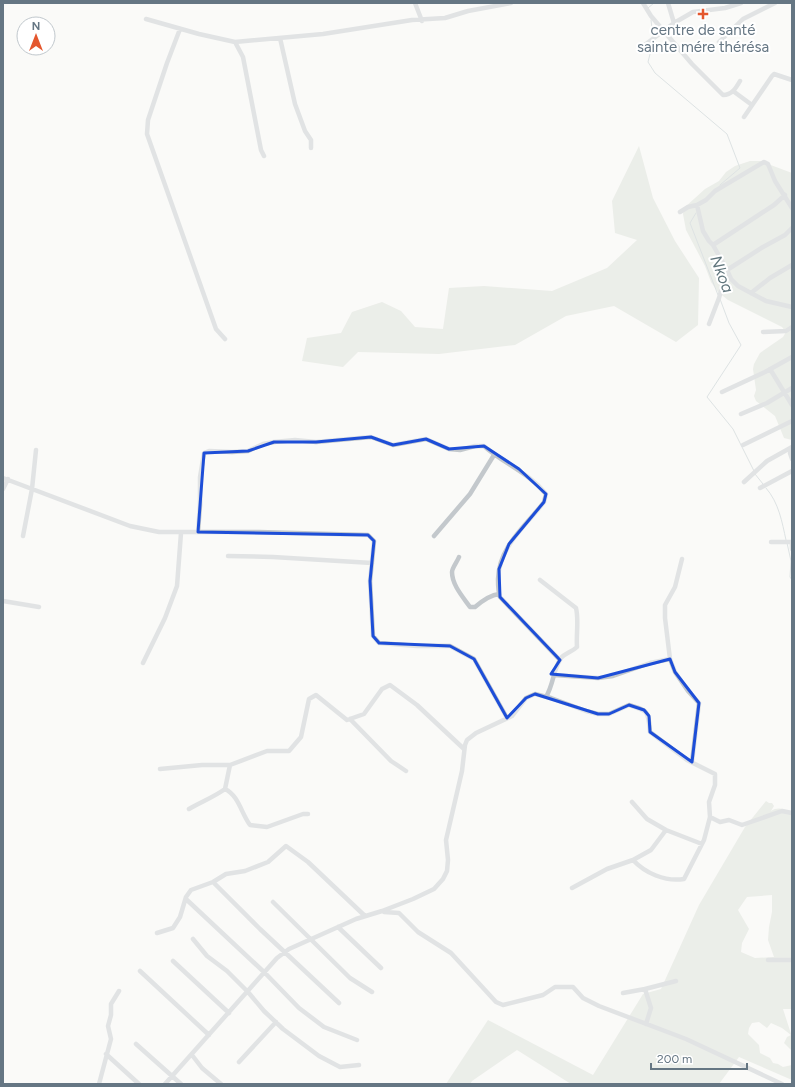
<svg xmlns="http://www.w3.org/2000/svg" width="795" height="1087" font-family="Figtree,sans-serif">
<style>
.green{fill:#dadfd7;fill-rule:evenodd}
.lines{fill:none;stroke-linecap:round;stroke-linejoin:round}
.stream{stroke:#bbc7cb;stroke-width:1}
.minor{stroke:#c3c8cc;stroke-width:4.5}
.marked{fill:none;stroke:#1d4ed8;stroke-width:3;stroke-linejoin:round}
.poi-dot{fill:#e4572e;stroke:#fff;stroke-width:1.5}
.labels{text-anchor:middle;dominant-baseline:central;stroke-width:4;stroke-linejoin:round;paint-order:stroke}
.poi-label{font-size:15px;fill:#657683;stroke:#fff}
.water-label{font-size:16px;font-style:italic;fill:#60757c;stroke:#fff}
</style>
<rect width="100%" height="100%" fill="#fafaf8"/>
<path class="green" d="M639 146 653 198 675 241 699 278 698 325 676 342 614 306 566 316 515 345 439 354 358 352 343 367 302 361 307 338 341 333 352 312 382 302 401 311 415 327 443 329 449 288 484 286 552 291 607 268 637 240 615 233 612 201Z
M750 161H760L792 173V440L784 438 775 416 756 401 754 396 756 390 753 369 754 364 760 353 783 337 786 332 782 327 728 300 718 292 711 282 705 266 686 230 683 214 684 208 705 189 719 181 726 172 735 166Z
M766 801 769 803H772L774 806 771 811C779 806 784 810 792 812V1009H783L792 1037V1051L784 1043 787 1037 791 1035 782 1028 771 1023 767 1028 759 1022 752 1023 749 1028 748 1034 759 1045 760 1053 770 1058 773 1063 778 1064 783 1067 792 1065V1080L739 1057 719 1084H571L517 1050 472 1081 470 1084H446L488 1020 593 1075 643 994 661 989 699 905 745 827ZM772 895V912L769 927 768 940 774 957 755 958 741 952 742 943 749 929 738 910 747 897Z"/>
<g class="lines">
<path class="stream" d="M648 8 654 3
M651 20 653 37
M653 42 648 62 655 73 727 134 740 168 720 185
M696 213 690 223 718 295
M720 299 729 323 741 345 707 397 733 429 754 471
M755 474 763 484
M766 488C779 503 782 522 786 540
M787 543 791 561 790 577 792 580"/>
<path class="minor" d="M415 3 422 21
M643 3 651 16 692 64 723 95C732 95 736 88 740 81
M668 3 674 23
M146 19 199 34 235 42 323 34 412 20 445 18 468 11 511 3
M180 29 167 63 148 120 147 134 216 329 225 339
M280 38 295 104 305 131 311 140V148
M235 42 243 57 261 150 264 156
M719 42 743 19 775 3
M642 47 674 23 693 12 725 8 741 3
M733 91 752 105
M744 117 772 76 774 74 792 80
M697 205 703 231 709 241 713 245 727 270 731 279 738 286 766 301 792 307
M680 212 688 207 697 205 706 200 715 191 764 162 768 164 775 181 792 208
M713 245 774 205 785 195
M751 293 770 278 792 265
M709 324 719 298 727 270 763 247 785 235 792 228
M763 332 786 331 792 327
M770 369 792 405
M722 392 765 372 792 357
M741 414 767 403 792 388
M743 445 792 421
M792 448 790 453 792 459
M3 478 130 526 159 532H259L368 535 374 541 370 581 373 636 379 643 417 646H450L474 659 507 718
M744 482 767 461 792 447
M760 488 792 471
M3 489 8 479
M198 532 200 505V477L204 453 209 451 232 452 248 451 263 444 274 442 295 440 316 442 371 437 393 445 426 439 449 449 460 450 475 446H484C504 464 528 472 546 494L544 502C526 526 499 546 498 579 498 585 498 591 500 597L560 660
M23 536 32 489 36 450
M434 536 470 494 494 455
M771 542H792
M792 542V549
M228 556 273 557 372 563
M459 557C457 562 452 568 452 572 452 585 463 597 470 607H475C482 601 490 595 499 594
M682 559 675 587 665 605V618L670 659 675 672 688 691 699 703 692 762
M540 580 576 608C579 620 576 634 577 647 572 652 565 653 561 658 553 670 554 683 546 697
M3 601 39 607
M143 663 165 618 177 586 181 533
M554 675 598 678 613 676 650 663 670 659
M350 719 391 761 406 771
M160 769 202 765H230L267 751H289L301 737 309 699 316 695 347 720 364 714 382 689 390 685 417 705 464 749
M225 789 230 765
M632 802 647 819 666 830 702 844
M189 809C201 802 214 797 225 789 239 796 241 813 250 825L267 827 303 814H308
M633 860C645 873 665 882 684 879L704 840 710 817
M213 882 260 929 339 1003
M572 888 607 869 633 860 651 850 666 830
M187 900 265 973 299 1008 324 1027 357 1040
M273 902 350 978 372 992
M384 912 399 913 418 932 451 953 496 1002 503 1005 543 995 555 987H573L583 998 599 1006 686 1039 782 1084
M338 927 381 968
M157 933 173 928 180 917 186 897 191 890 213 882 226 874 245 871 268 862 286 846 308 862 365 916
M193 939 207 956 227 971 248 992 264 1011 283 1029 319 1056 340 1067 359 1065
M768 960H792
M173 961 229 1013
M140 971 209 1035
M645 989 651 1008 646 1024
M623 993 645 989 676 981
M136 1044 181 1084
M106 1054 139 1084
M192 1055 202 1068 221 1084
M239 1062 276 1022
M99 1084 111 1039 108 1026 111 1015V1004L119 991
M165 1084 277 958 289 949 356 919 382 911 413 899 434 889 443 879 447 871 448 860 446 840 462 771 465 745 467 740 476 733 512 716 526 698 535 694 551 698 586 711 598 714H609L629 705C649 711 648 711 650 732L687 760 715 774V785L709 802 710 817 720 822 729 820 742 825 782 811 792 813"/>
</g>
<path d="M0 0H795V1087H0ZM371 437 393 445 426 439 449 449 484 446 519 469 546 494 544 502 509 544 499 569 500 597 560 660 551 674 598 678 670 659 675 672 699 703 692 762 650 732 649 716 644 710 629 705 609 714H598L535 694 526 698 507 718 474 659 450 646 379 643 373 636 370 581 374 541 368 535 198 532 204 453 248 451 274 442H316Z" fill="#fafaf8" fill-opacity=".55" fill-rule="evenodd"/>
<path class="marked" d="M371 437 393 445 426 439 449 449 484 446 519 469 546 494 544 502 509 544 499 569 500 597 560 660 551 674 598 678 670 659 675 672 699 703 692 762 650 732 649 716 644 710 629 705 609 714H598L535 694 526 698 507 718 474 659 450 646 379 643 373 636 370 581 374 541 368 535 198 532 204 453 248 451 274 442H316Z"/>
<path class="poi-dot" d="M701 8h4v4h4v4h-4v4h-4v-4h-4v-4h4z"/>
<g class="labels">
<g class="poi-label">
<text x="703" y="30">centre de santé<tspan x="703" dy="17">sainte mére thérésa</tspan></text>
</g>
<g class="water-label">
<text transform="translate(722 274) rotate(69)">Nkoa</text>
</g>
</g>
<rect width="795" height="1087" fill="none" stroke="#657683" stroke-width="8"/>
<g transform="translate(36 36)"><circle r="19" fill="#ffffff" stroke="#c1c8cd"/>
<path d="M0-3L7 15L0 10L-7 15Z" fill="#e4572e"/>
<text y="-6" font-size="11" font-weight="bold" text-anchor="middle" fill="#657683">N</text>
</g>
<path d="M651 1063v6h96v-6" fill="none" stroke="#657683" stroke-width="2"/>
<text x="657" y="1063" font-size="12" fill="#657683" stroke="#ffffff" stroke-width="3" paint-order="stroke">200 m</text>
</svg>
